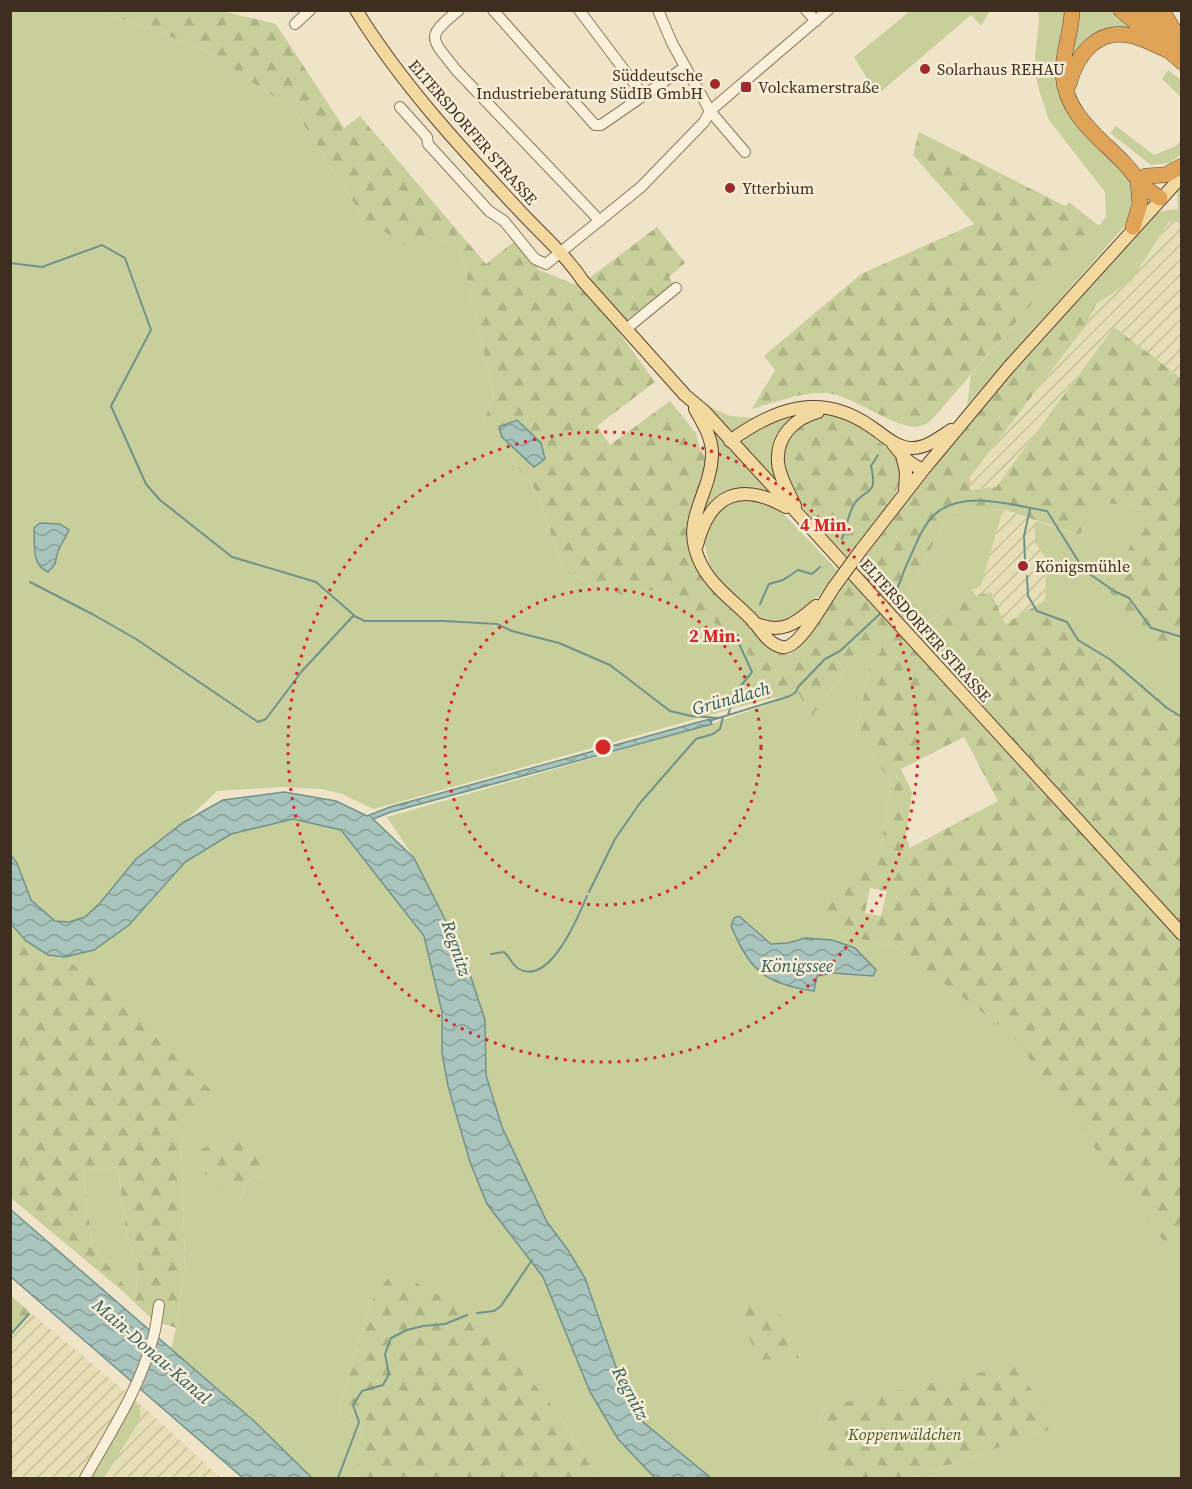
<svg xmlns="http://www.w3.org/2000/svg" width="1192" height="1489" font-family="'Source Serif 4',serif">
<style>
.farmland{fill:url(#farmland-furrows)}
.green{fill:#c9cf9b;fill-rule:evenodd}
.forest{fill:url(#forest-firs);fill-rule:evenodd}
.water{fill:url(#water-waves);stroke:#6f938a;stroke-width:1.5}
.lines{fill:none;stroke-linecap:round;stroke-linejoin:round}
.stream{stroke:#6f938a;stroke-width:2}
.minor-casing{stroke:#8d765c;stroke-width:12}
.major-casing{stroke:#5b4430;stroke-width:14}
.highway-casing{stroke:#5b4430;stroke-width:16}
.minor{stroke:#faf1dc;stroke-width:10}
.major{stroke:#f3d9a0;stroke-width:12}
.highway{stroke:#e0a458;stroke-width:15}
.major-bridge-casing{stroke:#5b4430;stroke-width:14;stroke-linecap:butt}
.major-bridge{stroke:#f3d9a0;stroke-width:12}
.ring{fill:none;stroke:#d62828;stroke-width:3;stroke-dasharray:3 6}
.poi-dot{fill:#9e2a2b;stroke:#f7eed8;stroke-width:2}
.labels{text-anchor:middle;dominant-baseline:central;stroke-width:5;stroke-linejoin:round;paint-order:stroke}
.poi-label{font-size:16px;fill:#3d2e20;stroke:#f7eed8;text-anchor:start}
.street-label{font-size:16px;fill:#3d2e20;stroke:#f7eed8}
.park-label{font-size:16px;font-style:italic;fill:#4d5a26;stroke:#f7eed8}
.water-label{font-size:18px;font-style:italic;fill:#2f5d5a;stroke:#f7eed8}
.centre{fill:#d62828;stroke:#f7eed8;stroke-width:3}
.ring-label{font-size:18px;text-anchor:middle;font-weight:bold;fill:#d62828;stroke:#f7eed8;stroke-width:5;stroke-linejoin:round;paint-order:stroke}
</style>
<defs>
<pattern id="farmland-furrows" width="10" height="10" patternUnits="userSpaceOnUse" patternTransform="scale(1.5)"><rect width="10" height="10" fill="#e6deb5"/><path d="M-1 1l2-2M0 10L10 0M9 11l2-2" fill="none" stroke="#c6bf9b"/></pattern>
<pattern id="forest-firs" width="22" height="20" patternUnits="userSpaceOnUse" patternTransform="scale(1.5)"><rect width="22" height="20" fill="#c9cf9b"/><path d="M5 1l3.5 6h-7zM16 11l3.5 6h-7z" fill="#aeb285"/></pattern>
<pattern id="water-waves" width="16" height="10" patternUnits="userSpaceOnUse" patternTransform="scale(1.5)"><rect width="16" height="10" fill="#a9c4bc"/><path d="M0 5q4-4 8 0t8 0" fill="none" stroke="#8ba098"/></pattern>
</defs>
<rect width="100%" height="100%" fill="#f0e4c8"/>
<path class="farmland" d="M1175 221 1181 225V378L1114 327 996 487 970 490V477L1087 324 1096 304 1131 281 1168 223Z
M1003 509 1035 521V543L1047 559 1045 600 1005 624 976 596 972 590 981 586Z
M30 1312 139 1403 221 1478H11L10 1333Z"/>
<path class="green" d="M10 11H101L203 49 295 111 364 219 430 234 460 249 494 396 483 422 537 492 563 571 624 596 658 589 729 632 757 665 768 699 374 809 342 794 321 789 282 787 217 791 184 822 136 859 100 903 85 917 69 922 55 921 30 900 17 863 10 855Z
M910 11H990L981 26 971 15 877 95 854 57Z
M1038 11H1065L1066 19 1057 62V85L1075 120 1128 172 1138 191 1131 219 967 405 971 375 1106 217 1105 192 1049 120 1040 93 1036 78 1035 56 1039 21Z
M1075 11H1112L1136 31H1124L1074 58H1068Z
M1168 70 1181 80V97L1162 79Z
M1116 126 1154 155 1176 146 1181 140V154L1170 163 1151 165 1110 133Z
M1181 185V225L1175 221 1168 223 1131 281 1096 304 1091 282 1156 212 1178 209 1177 190Z
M708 406 730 416 759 418 738 432H731L712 413Z
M798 412 785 493 738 442 750 431Z
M701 416 774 495 750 490 698 519 713 474Z
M752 498 778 508 837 570 829 581 830 583 803 613 790 622 771 626 750 615 711 571 704 542V535L719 509 737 499Z
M1103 503 1151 507 1154 643 1181 641V717L1045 600 1047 559 1035 543V521L1079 535Z
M1003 509 981 586 972 590 929 621 907 614 902 605 949 513Z
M879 636 881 652 871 660 856 735 891 781 882 844 836 882 843 935 896 947 1013 1035 1164 1242 1181 1247V1478H912L1059 1426 825 1407 817 1424 840 1478H711L643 1422 624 1390 585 1278 568 1250 547 1222 502 1127 486 1075 485 1020 465 959 414 858 387 817 712 724 799 693 812 717 854 656ZM739 916 771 944 788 943 805 938 868 977 846 973 816 976 814 991Z
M294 819 340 830 424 936 442 1012V1053L448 1086 470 1162 487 1204 543 1277 590 1392 618 1439 655 1478H598L559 1414 370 1303 338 1413 362 1427 356 1475 363 1478H312L254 1421 171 1349 176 1328 185 1267 181 1134 90 974 70 963 65 957 94 950 129 925 185 862 231 834ZM253 1140 268 1175 249 1179 241 1201Z
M118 1167 127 1241 138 1263 135 1303 126 1294 128 1290 92 1245 83 1171Z
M135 1401 140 1410V1420L104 1478H90Z"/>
<path class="forest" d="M101 11H222L276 24 344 128 360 116 486 264 516 240 539 270 579 286 657 227 685 263 669 277 673 284 616 328 655 382 597 426 610 445 670 401 696 433 700 449 707 460C698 503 677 524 697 569L778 650 786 655 791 654 796 649 867 556 866 555 977 413 1091 282 1096 304 1087 324 970 477V490L996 487 1114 327 1181 378V641L1154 644 1108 590 1150 507 1103 503 1079 535 1003 509 949 513 902 605 907 614 929 621 972 590 976 596 991 592 1005 624 1045 600 1181 717V1247L1164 1242 1012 1035 896 947 843 935 824 907 836 882 882 844 891 781 856 735 871 659 881 652 879 637 854 656 812 717 799 694 768 699 757 665 729 632 658 589 624 596 563 571 537 492 483 422 494 396 460 249 430 234 408 246 364 219 295 111 203 49ZM964 737 998 801 910 848 906 836 912 792 901 769ZM870 888 887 891 881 916 865 913Z
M919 132 1065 206 1069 202 1099 226 935 416C931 420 926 425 920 426 897 432 853 394 825 393 800 392 776 402 752 409L775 370 764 356 861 274 974 224 913 155Z
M833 414 845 417 888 448C926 481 866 531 847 556 822 528 776 490 785 448 787 438 789 431 799 426 812 419 818 415 833 414Z
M10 924C28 943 40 954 65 957L70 963 90 974 216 1095 181 1134 185 1267 176 1328 154 1321 135 1303 138 1263 127 1241 118 1167 83 1171 92 1245 128 1290 126 1294 11 1198Z
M235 1135 253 1140 272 1166 268 1175 249 1179 240 1201 194 1165V1152Z
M394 1270 479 1318 559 1414 598 1478H363L356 1475 362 1427 338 1413 370 1303Z
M11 1296 30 1312 11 1333Z
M746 1299 758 1306 775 1302 799 1358 759 1360 741 1319Z
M1013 1365 1059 1426 912 1478H839L817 1424 825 1407Z"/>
<path class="water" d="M517 420 541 443 545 459 534 467 502 437 499 427Z
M40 523 60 524 69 530 58 551 55 564 48 572C31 565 35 544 34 528Z
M710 719 712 724 391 812 373 819 414 858 465 959 485 1020 486 1075 502 1127 547 1222 568 1250 585 1278 624 1390 643 1422 711 1478H655L618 1439 590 1392 543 1277 487 1204 470 1162 448 1086 442 1053V1012L424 936 341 830 293 819 231 834 185 862 129 925 94 950 65 957 48 955 26 941 11 924V855L17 863 31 900 55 921 69 922 85 917 100 903 136 859 184 822 223 800 284 792 336 801 367 816 390 807Z
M739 916 771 944 788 943 805 938 832 940 855 948 876 970 873 976 833 973 817 976 814 991C765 984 750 971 731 926L734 918Z
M10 1209 254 1421 312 1478H243L11 1277Z"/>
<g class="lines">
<path class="stream" d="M10 263 42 267 102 245 125 258 151 330 111 406 146 484 160 500 232 557 316 582 356 617 365 621H444L497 624 512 631 559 643 610 665 670 711 691 716 719 718
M842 539C846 529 848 516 853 506 863 487 879 499 871 466L878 455
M1025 560 1024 536 1030 509
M1027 576 1028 596 1037 611 1067 622 1078 640 1111 660 1167 708 1182 717
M30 582 94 615 136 639 258 722 266 719 302 671 354 615
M760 604 769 584 783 580 798 570 812 574 820 567
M888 606C895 599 902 574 907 564 915 547 921 528 934 515 962 488 1014 506 1047 511L1084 570 1114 591 1129 598 1151 628 1182 637
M728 715 735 693 752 672 736 637 738 635
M709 721 790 696 796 692 798 687 825 659 840 651 882 612
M589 892 615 839 640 803 696 739 713 734 720 729 723 717
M491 954 504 952C510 957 512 965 519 969 550 986 578 917 587 896
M477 1313 494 1311 501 1306 532 1260
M10 1335 29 1314
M338 1478 359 1422 353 1405 362 1391 383 1385 389 1374 385 1354 391 1338 407 1330 423 1326 445 1324 467 1315"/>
<g class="minor-casing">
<path id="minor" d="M459 10C424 38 431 37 456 70L600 221
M493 10 595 125H601L685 67
M579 10 643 95
M658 10 672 43 710 111 745 152
M806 10 816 21
M295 24 310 10
M400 107 427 137 428 144 489 211 504 221 535 259 546 264 641 187 704 122 710 111 828 10
M626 329 676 288
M85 1478C109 1435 139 1390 152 1341 156 1330 157 1317 159 1305"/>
</g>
<g class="major-casing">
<path id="major" d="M356 10C401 83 460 147 518 209 540 233 565 254 583 281L685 395 704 411 1182 934
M695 409C703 423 713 439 712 456 710 498 678 521 702 566 715 590 738 604 755 623 762 632 770 645 782 647 798 651 825 600 834 587
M730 441C775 408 820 392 870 426 881 433 895 447 910 448 925 449 939 438 951 430
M893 444C901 454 911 467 924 469
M902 455 906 472 905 492
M795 506C789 492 779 477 778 462 776 436 795 418 818 412
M697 545C710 494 740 481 786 507
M861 550 924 469 1008 368 1182 176
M754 623C782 635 795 624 816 606"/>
</g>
<g class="highway-casing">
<path id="highway" d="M1072 10C1072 32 1062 53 1063 74 1065 114 1099 137 1124 163 1136 176 1143 189 1160 198
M1121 10 1182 62
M1141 10 1182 45
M1162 10 1176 34
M1069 84C1077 54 1098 27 1133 36 1145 39 1157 46 1169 51
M1146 176 1165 175 1182 166
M1133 227 1140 204 1138 181"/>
</g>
<use href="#minor" class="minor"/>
<use href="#major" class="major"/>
<use href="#highway" class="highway"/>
<g class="major-bridge-casing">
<path id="major-bridge" d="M834 587 861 550"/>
</g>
<use href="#major-bridge" class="major-bridge"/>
</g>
<g class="ring">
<circle cx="603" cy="747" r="158"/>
<circle cx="603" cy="747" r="315"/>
</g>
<g class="poi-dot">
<circle cx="925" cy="69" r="6"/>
<circle cx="715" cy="84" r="6"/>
<rect x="740" y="81" width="12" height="12" rx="3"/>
<circle cx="730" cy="188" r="6"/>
<circle cx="1023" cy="566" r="6"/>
</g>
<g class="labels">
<g class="poi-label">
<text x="937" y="69">Solarhaus REHAU</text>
<text x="703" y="75" text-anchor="end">Süddeutsche<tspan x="703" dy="18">Industrieberatung SüdIB GmbH</tspan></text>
<text x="758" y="87">Volckamerstraße</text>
<text x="742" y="188">Ytterbium</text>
<text x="1035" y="566">Königsmühle</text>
</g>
<g class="street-label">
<text transform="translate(473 132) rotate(49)">ELTERSDORFER STRASSE</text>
<text transform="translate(926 630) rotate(48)">ELTERSDORFER STRASSE</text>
</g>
<g class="park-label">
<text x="905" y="1434">Koppenwäldchen</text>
</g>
<g class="water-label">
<text transform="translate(731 698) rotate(-16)">Gründlach</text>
<text transform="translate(457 948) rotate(71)">Regnitz</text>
<text x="797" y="965">Königssee</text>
<text transform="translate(152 1351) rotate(41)">Main-Donau-Kanal</text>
<text transform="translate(631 1393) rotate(62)">Regnitz</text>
</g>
</g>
<circle cx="603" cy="747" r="9" class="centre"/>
<g class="ring-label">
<text x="826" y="531">4 Min.</text>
<text x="715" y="642">2 Min.</text>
</g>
<rect width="1192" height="1489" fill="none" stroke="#3d2e20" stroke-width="24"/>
</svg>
